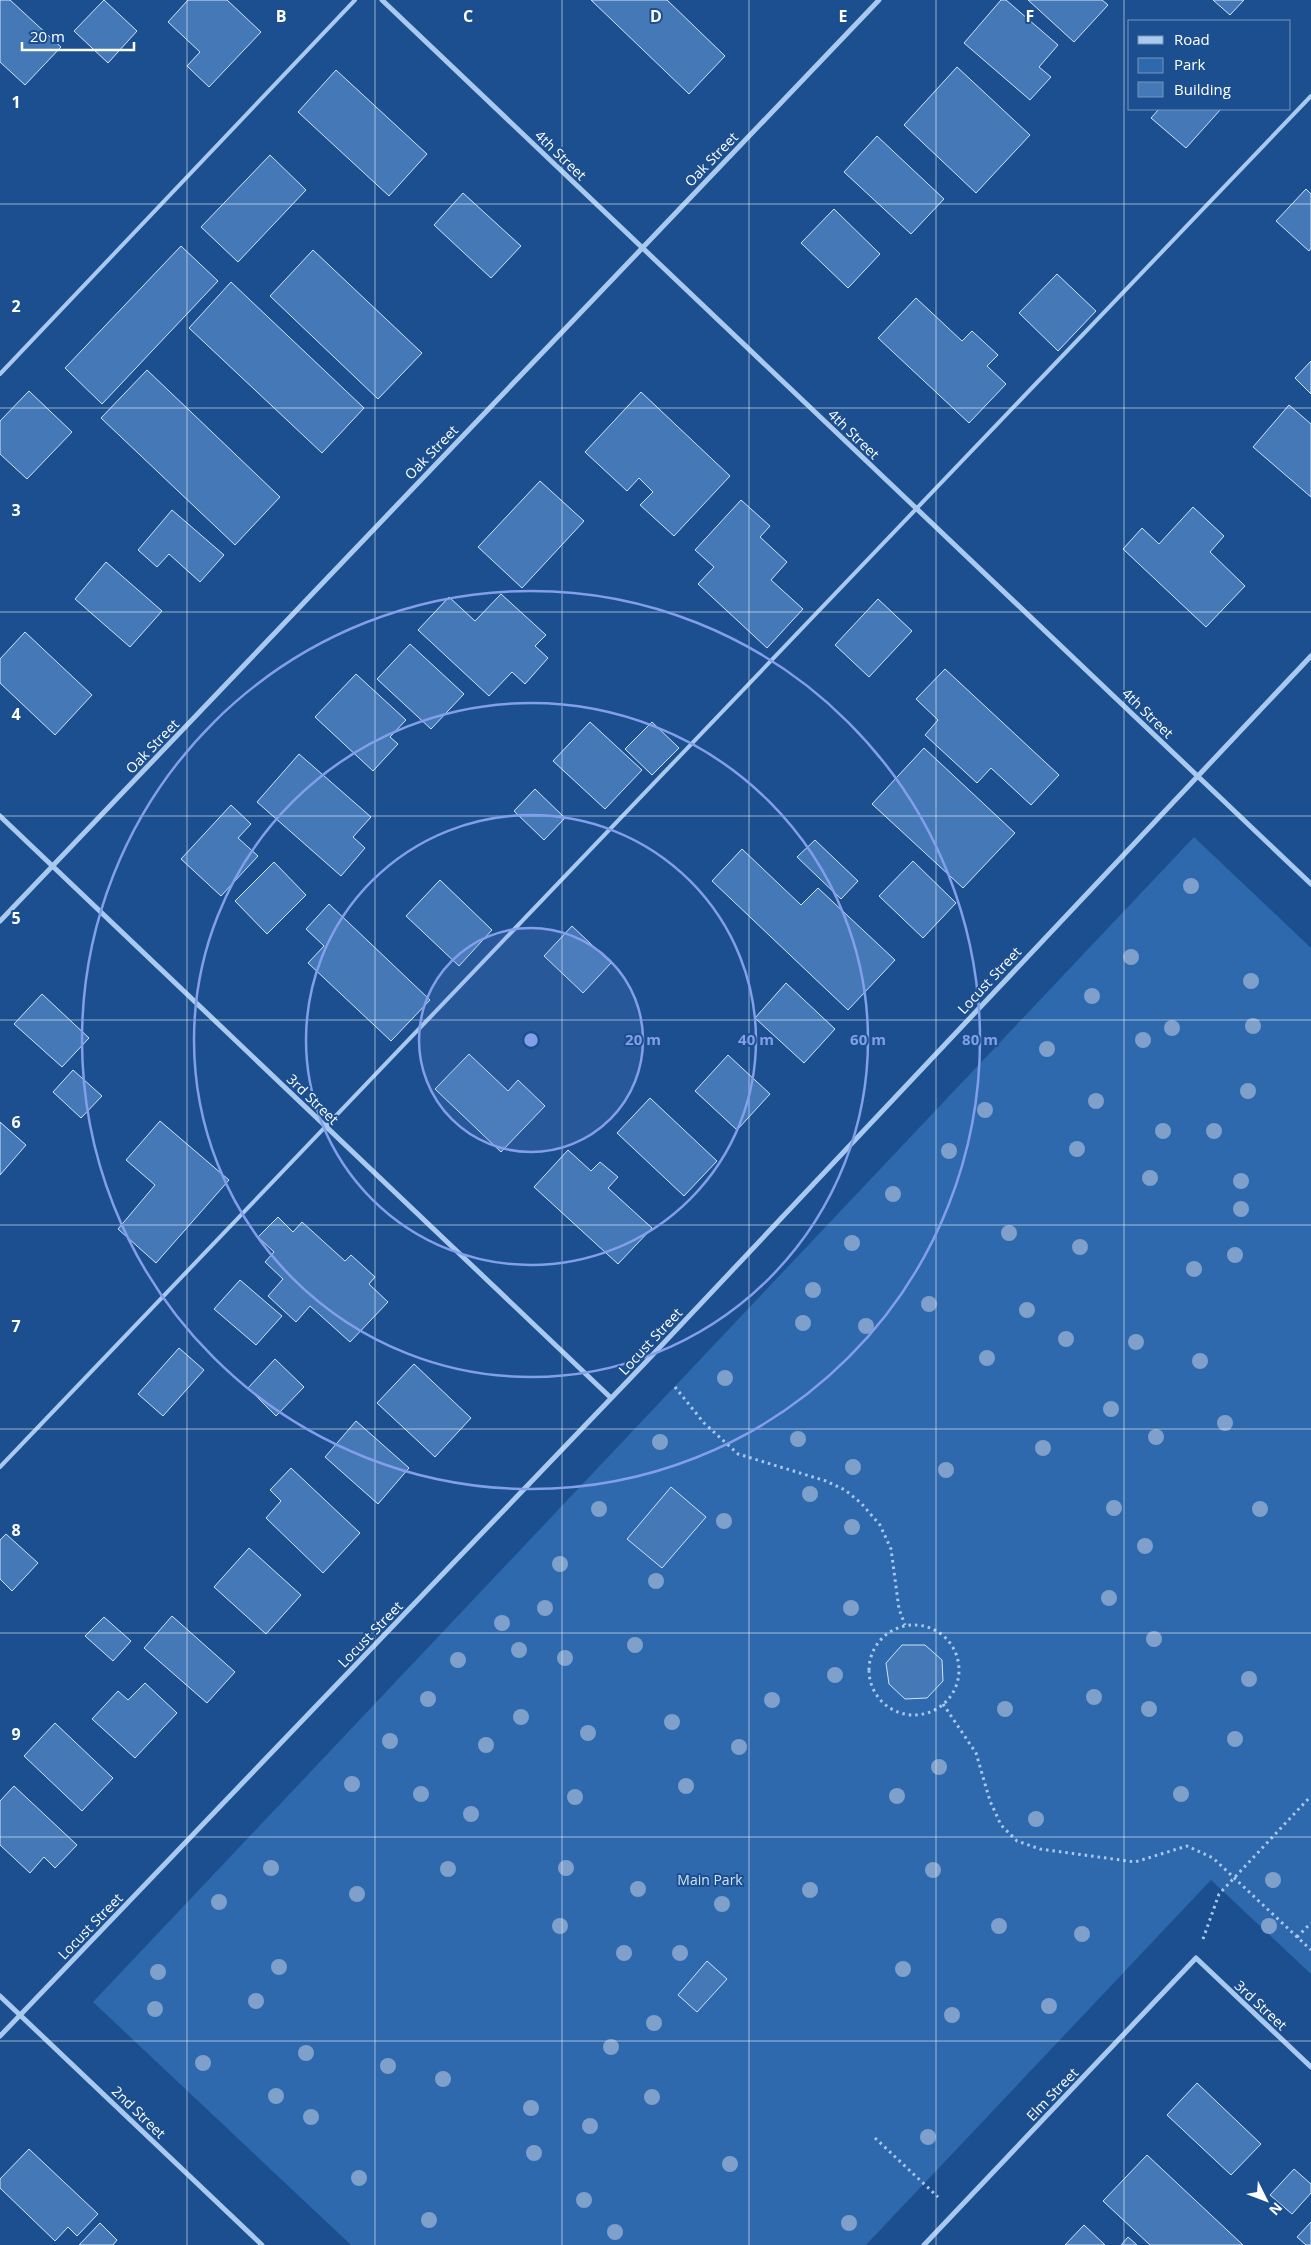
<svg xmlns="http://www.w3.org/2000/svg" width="1311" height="2245" font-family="'Open Sans',sans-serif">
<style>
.green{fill:#2e69ad}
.building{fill:#4478b7;stroke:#cfe3fa}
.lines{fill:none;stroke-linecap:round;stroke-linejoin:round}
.path{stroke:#a9c9ee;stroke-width:3;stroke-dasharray:2.5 4;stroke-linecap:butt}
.service{stroke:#a9c9ee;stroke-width:4}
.minor{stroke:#a9c9ee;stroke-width:5}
.tree{fill:#7ea0ca}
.grid{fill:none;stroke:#fff;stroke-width:1;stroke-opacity:0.55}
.ring{fill:none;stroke:#839eea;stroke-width:2.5}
.labels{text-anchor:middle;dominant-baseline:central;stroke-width:4;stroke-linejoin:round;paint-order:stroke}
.street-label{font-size:14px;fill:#fff;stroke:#1b4f8f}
.park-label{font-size:14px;fill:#cfe3fa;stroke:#1b4f8f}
.grid-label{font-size:16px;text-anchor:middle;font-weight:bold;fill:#fff;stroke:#1b4f8f;stroke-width:4;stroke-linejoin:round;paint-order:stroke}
.centre{fill:#839eea;stroke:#1b4f8f;stroke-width:2.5}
.ring-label{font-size:15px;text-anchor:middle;font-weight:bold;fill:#839eea;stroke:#1b4f8f;stroke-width:4;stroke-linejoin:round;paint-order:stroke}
</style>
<rect width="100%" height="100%" fill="#1b4f8f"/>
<path class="green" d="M1194 837 1311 948V1974L1211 1880 866 2245H351L93 2002Z"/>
<path class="building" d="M0 0H10L61 47 25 85 0 62Z
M104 0 137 31 108 63 74 31Z
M188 0H227L261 32 209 87 187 66 200 52 168 22Z
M591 0H667L725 56 689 94Z
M1001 0H1006L1058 45 1039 67 1051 77 1030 100 964 43Z
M1028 0H1102L1108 5 1074 42Z
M1213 0H1244L1230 15Z
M957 67 1030 135 976 193 904 125Z
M336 70 427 154 389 196 298 112Z
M1159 109H1221L1186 148 1151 118Z
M877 136 944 199 911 234 844 172Z
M270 155 306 190 238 262 201 227Z
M1306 189 1311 194V248L1309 251 1276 221Z
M463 193 521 246 491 278 434 225Z
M834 209 880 254 848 288 801 243Z
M181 246 218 281 102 404 65 368Z
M313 250 422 353 378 399 270 296Z
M1057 274 1096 311 1058 351 1019 313Z
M231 282 364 408 322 453 189 328Z
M916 298 962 341 972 331 998 355 987 366 1006 384 969 423 878 338Z
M1311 361V394L1295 378Z
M147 370 280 497 235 545 101 418Z
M29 391 72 432 27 479 0 454V421Z
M641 392 730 476 674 536 640 505 653 492 639 478 627 491 585 452Z
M1289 405 1311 424V497L1253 447Z
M540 481 584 521 522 588 478 547Z
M741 500 770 526 760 537 787 562 771 580 803 609 767 648 698 584 714 567 695 550Z
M1193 507 1224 536 1210 552 1245 586 1206 627 1123 549 1142 528 1159 544Z
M172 510 224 555 200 582 169 554 157 567 138 550Z
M106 562 162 611 130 647 75 599Z
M501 594 546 635 535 646 548 658 525 684 512 672 489 696 418 630 449 597 475 621Z
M878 599 912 631 869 677 835 645Z
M25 632 92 695 55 735 0 683V659Z
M410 644 464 694 431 729 377 679Z
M945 669 1059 775 1031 805 991 768 977 783 925 735 938 720 916 699Z
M356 674 406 720 390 737 398 744 373 771 315 717Z
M590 722 642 770 605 809 553 761Z
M652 722 679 748 652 775 625 749Z
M924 748 1015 833 963 888 872 804Z
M299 754 371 817 353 837 365 848 341 876 257 802Z
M535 789 565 818 544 840 514 811Z
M231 805 251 824 238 838 258 856 221 896 181 859Z
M815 840 858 881 841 899 797 857Z
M742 849 801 905 818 888 895 960 848 1010 712 881Z
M913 861 956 903 923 938 879 896Z
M274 862 306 895 267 934 235 901Z
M440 880 492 930 459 966 406 916Z
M329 904 430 1000 391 1041 308 963 324 946 306 929Z
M572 926 611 963 583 993 544 956Z
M786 983 835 1029 804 1063 755 1018Z
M42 994 89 1038 62 1067 14 1024Z
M469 1054 508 1091 518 1080 545 1106 501 1152 435 1089Z
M728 1055 770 1094 737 1130 695 1091Z
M73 1070 102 1096 81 1118 53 1092Z
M650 1098 717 1161 684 1196 617 1133Z
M160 1121 229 1180 156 1263 118 1229 155 1185 126 1160Z
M0 1122 26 1145 0 1175Z
M568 1150 591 1171 600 1162 618 1177 608 1188 652 1228 618 1264 534 1187Z
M278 1217 293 1232 302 1222 345 1261 351 1255 375 1277 369 1284 388 1302 350 1342 310 1306 296 1322 268 1296 283 1279 265 1262 274 1252 258 1237Z
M240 1280 282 1316 256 1345 214 1309Z
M179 1348 204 1370 163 1416 138 1394Z
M275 1359 304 1387 276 1416 248 1388Z
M414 1364 471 1418 435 1457 377 1403Z
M356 1421 409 1468 378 1504 325 1457Z
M291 1468 360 1533 323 1573 266 1518 281 1501 270 1490Z
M671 1487 706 1517 662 1568 627 1539Z
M6 1534 38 1563 12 1591 0 1579V1540Z
M249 1548 301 1595 266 1634 214 1587Z
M172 1616 235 1672 207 1703 144 1648Z
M104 1617 131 1641 113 1661 85 1636Z
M902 1645H925L942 1660 943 1681 927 1698 905 1699 889 1684 886 1663Z
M145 1683 177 1713 135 1758 92 1719 118 1691 128 1700Z
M55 1723 113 1778 82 1811 24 1756Z
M14 1786 77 1845 55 1868 44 1857 30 1873 0 1845V1801Z
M707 1961 727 1979 697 2012 678 1995Z
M1197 2083 1261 2144 1231 2175 1167 2115Z
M29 2149 98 2214 77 2236 68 2227 55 2241 0 2188V2179Z
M1147 2155 1243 2245H1150L1103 2201Z
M1294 2169 1311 2184V2193L1292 2214 1270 2195Z
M1311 2222V2245H1306L1297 2237Z
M100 2223 117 2240 113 2245H79Z
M1084 2225 1105 2245H1065Z
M1128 2237 1137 2245H1121Z"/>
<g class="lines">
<path class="path" d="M675 1387 704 1423 738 1454 826 1481 845 1490 861 1503 880 1525 891 1549 899 1609 905 1625
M869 1670a45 45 0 1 1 90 0a45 45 0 1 1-90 0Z
M943 1704 976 1753 990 1801 1001 1825 1017 1841 1040 1849 1135 1862 1187 1846 1213 1858 1311 1950
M1297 1937 1311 1923
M1203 1939 1219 1894 1311 1796
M875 2138 938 2197"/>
<path class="service" d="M0 374 355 0
M0 1467 1311 96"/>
<path class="minor" d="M382 0 1311 884
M0 816 611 1398
M0 921 879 0
M0 1996 262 2245
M0 2036 643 1365 1311 656
M924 2245 1196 1958 1311 2067"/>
</g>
<g class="tree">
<circle cx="1191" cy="886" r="8"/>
<circle cx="1131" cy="957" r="8"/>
<circle cx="1251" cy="981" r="8"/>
<circle cx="1092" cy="996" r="8"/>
<circle cx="1253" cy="1026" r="8"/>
<circle cx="1172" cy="1028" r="8"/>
<circle cx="1143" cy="1040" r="8"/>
<circle cx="1047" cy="1049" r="8"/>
<circle cx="1248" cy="1091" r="8"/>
<circle cx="1096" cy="1101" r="8"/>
<circle cx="985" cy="1110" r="8"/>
<circle cx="1163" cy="1131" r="8"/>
<circle cx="1214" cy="1131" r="8"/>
<circle cx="1077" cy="1149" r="8"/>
<circle cx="949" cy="1151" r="8"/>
<circle cx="1150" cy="1178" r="8"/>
<circle cx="1241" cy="1181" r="8"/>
<circle cx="893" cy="1194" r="8"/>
<circle cx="1241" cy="1209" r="8"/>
<circle cx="1009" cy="1233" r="8"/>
<circle cx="852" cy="1243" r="8"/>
<circle cx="1080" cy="1247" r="8"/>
<circle cx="1235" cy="1255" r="8"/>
<circle cx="1194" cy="1269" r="8"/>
<circle cx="813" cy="1290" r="8"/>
<circle cx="929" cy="1304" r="8"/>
<circle cx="1027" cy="1310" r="8"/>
<circle cx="803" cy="1323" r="8"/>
<circle cx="866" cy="1326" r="8"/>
<circle cx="1066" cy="1339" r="8"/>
<circle cx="1136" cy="1342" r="8"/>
<circle cx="987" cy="1358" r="8"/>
<circle cx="1200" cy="1361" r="8"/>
<circle cx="725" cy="1378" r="8"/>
<circle cx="1111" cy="1409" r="8"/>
<circle cx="1225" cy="1423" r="8"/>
<circle cx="1156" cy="1437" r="8"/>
<circle cx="798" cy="1439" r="8"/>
<circle cx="660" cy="1442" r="8"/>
<circle cx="1043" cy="1448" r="8"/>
<circle cx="853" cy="1467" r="8"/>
<circle cx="946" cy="1470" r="8"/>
<circle cx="810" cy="1494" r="8"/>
<circle cx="1114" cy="1508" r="8"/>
<circle cx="599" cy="1509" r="8"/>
<circle cx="1260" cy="1509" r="8"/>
<circle cx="724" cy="1521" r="8"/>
<circle cx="852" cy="1527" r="8"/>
<circle cx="1145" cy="1546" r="8"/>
<circle cx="560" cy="1564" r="8"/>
<circle cx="656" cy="1581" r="8"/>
<circle cx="1109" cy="1598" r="8"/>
<circle cx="545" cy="1608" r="8"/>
<circle cx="851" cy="1608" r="8"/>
<circle cx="502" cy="1623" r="8"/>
<circle cx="1154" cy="1639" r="8"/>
<circle cx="635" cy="1645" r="8"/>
<circle cx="519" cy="1650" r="8"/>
<circle cx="565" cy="1658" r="8"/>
<circle cx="458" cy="1660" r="8"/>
<circle cx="835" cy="1675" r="8"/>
<circle cx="1249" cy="1679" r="8"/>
<circle cx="1094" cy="1697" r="8"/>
<circle cx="428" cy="1699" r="8"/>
<circle cx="772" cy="1700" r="8"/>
<circle cx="1005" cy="1709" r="8"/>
<circle cx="1149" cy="1709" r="8"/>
<circle cx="521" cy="1717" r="8"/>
<circle cx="672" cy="1722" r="8"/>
<circle cx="588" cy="1733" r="8"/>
<circle cx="1235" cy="1739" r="8"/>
<circle cx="390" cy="1741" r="8"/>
<circle cx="486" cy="1745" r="8"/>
<circle cx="739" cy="1747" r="8"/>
<circle cx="939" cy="1767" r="8"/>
<circle cx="352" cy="1784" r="8"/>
<circle cx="686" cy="1786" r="8"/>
<circle cx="421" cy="1794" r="8"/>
<circle cx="1181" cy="1794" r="8"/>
<circle cx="897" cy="1796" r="8"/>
<circle cx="575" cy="1797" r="8"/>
<circle cx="471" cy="1814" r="8"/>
<circle cx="1036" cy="1819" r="8"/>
<circle cx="271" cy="1868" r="8"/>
<circle cx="566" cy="1868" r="8"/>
<circle cx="448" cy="1869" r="8"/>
<circle cx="933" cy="1870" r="8"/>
<circle cx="1273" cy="1880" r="8"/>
<circle cx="638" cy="1889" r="8"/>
<circle cx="810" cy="1890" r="8"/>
<circle cx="357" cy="1894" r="8"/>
<circle cx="219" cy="1902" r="8"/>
<circle cx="722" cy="1904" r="8"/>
<circle cx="560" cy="1926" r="8"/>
<circle cx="999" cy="1926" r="8"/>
<circle cx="1269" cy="1926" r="8"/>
<circle cx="1082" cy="1934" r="8"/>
<circle cx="624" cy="1953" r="8"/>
<circle cx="680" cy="1953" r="8"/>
<circle cx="279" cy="1967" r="8"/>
<circle cx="903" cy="1969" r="8"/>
<circle cx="158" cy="1972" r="8"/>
<circle cx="256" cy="2001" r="8"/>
<circle cx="1049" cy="2006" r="8"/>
<circle cx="155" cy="2009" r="8"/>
<circle cx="952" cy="2015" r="8"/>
<circle cx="654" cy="2023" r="8"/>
<circle cx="611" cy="2047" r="8"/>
<circle cx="306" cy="2053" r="8"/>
<circle cx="203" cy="2063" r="8"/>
<circle cx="388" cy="2066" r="8"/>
<circle cx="443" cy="2079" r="8"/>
<circle cx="276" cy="2096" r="8"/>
<circle cx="652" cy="2097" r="8"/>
<circle cx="531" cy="2108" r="8"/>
<circle cx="311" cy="2117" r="8"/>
<circle cx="590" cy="2126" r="8"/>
<circle cx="928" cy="2137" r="8"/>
<circle cx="534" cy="2153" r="8"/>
<circle cx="730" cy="2164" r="8"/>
<circle cx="359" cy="2178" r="8"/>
<circle cx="584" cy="2200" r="8"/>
<circle cx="429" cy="2220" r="8"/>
<circle cx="849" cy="2223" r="8"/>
<circle cx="615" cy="2232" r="8"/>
</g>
<path class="grid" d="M187 0V2245M375 0V2245M562 0V2245M749 0V2245M936 0V2245M1124 0V2245M0 204H1311M0 408H1311M0 612H1311M0 816H1311M0 1020H1311M0 1225H1311M0 1429H1311M0 1633H1311M0 1837H1311M0 2041H1311"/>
<circle cx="531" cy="1040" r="112" fill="#839eea" fill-opacity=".12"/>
<g class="ring">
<circle cx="531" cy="1040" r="112"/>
<circle cx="531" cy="1040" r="225"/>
<circle cx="531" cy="1040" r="337"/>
<circle cx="531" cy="1040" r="449"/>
</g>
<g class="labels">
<g class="street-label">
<text transform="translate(561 155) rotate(44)">4th Street</text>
<text transform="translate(711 159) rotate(-46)">Oak Street</text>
<text transform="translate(854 434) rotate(44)">4th Street</text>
<text transform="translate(431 452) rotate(-46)">Oak Street</text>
<text transform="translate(1148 713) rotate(44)">4th Street</text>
<text transform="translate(152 746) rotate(-46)">Oak Street</text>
<text transform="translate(989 980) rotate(-47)">Locust Street</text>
<text transform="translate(313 1099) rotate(44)">3rd Street</text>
<text transform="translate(650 1341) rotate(-47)">Locust Street</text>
<text transform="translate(370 1634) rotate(-46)">Locust Street</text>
<text transform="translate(90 1926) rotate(-46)">Locust Street</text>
<text transform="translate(1261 2005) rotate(43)">3rd Street</text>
<text transform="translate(1052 2094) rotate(-46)">Elm Street</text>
<text transform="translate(139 2112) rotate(44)">2nd Street</text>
</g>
<g class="park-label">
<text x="710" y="1879">Main Park</text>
</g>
</g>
<g class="grid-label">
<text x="281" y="22">B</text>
<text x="468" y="22">C</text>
<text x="656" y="22">D</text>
<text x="843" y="22">E</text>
<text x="1030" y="22">F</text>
<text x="16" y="108">1</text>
<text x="16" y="312">2</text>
<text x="16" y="516">3</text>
<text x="16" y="720">4</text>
<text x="16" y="924">5</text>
<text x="16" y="1128">6</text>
<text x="16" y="1332">7</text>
<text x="16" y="1536">8</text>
<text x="16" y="1740">9</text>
</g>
<circle cx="531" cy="1040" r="8" class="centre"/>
<g class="ring-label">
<text x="643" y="1045">20 m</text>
<text x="756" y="1045">40 m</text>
<text x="868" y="1045">60 m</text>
<text x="980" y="1045">80 m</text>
</g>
<rect x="1128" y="20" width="162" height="90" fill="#1b4f8f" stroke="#7695bc"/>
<rect x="1138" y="36" width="25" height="8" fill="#a9c9ee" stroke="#7695bc"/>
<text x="1174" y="45" font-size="15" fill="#ffffff">Road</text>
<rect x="1138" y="58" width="25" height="15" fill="#2e69ad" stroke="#7695bc"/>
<text x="1174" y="70" font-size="15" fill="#ffffff">Park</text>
<rect x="1138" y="82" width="25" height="15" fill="#4478b7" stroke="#7695bc"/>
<text x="1174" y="95" font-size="15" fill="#ffffff">Building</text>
<g transform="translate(1266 2200) rotate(132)" stroke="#1b4f8f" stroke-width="4" paint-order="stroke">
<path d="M0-4L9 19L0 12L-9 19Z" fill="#ffffff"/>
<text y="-8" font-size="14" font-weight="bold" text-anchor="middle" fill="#ffffff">N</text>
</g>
<path d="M22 42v8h112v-8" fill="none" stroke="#ffffff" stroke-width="2.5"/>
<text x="30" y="42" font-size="15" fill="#ffffff" stroke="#1b4f8f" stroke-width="4" paint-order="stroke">20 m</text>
</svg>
